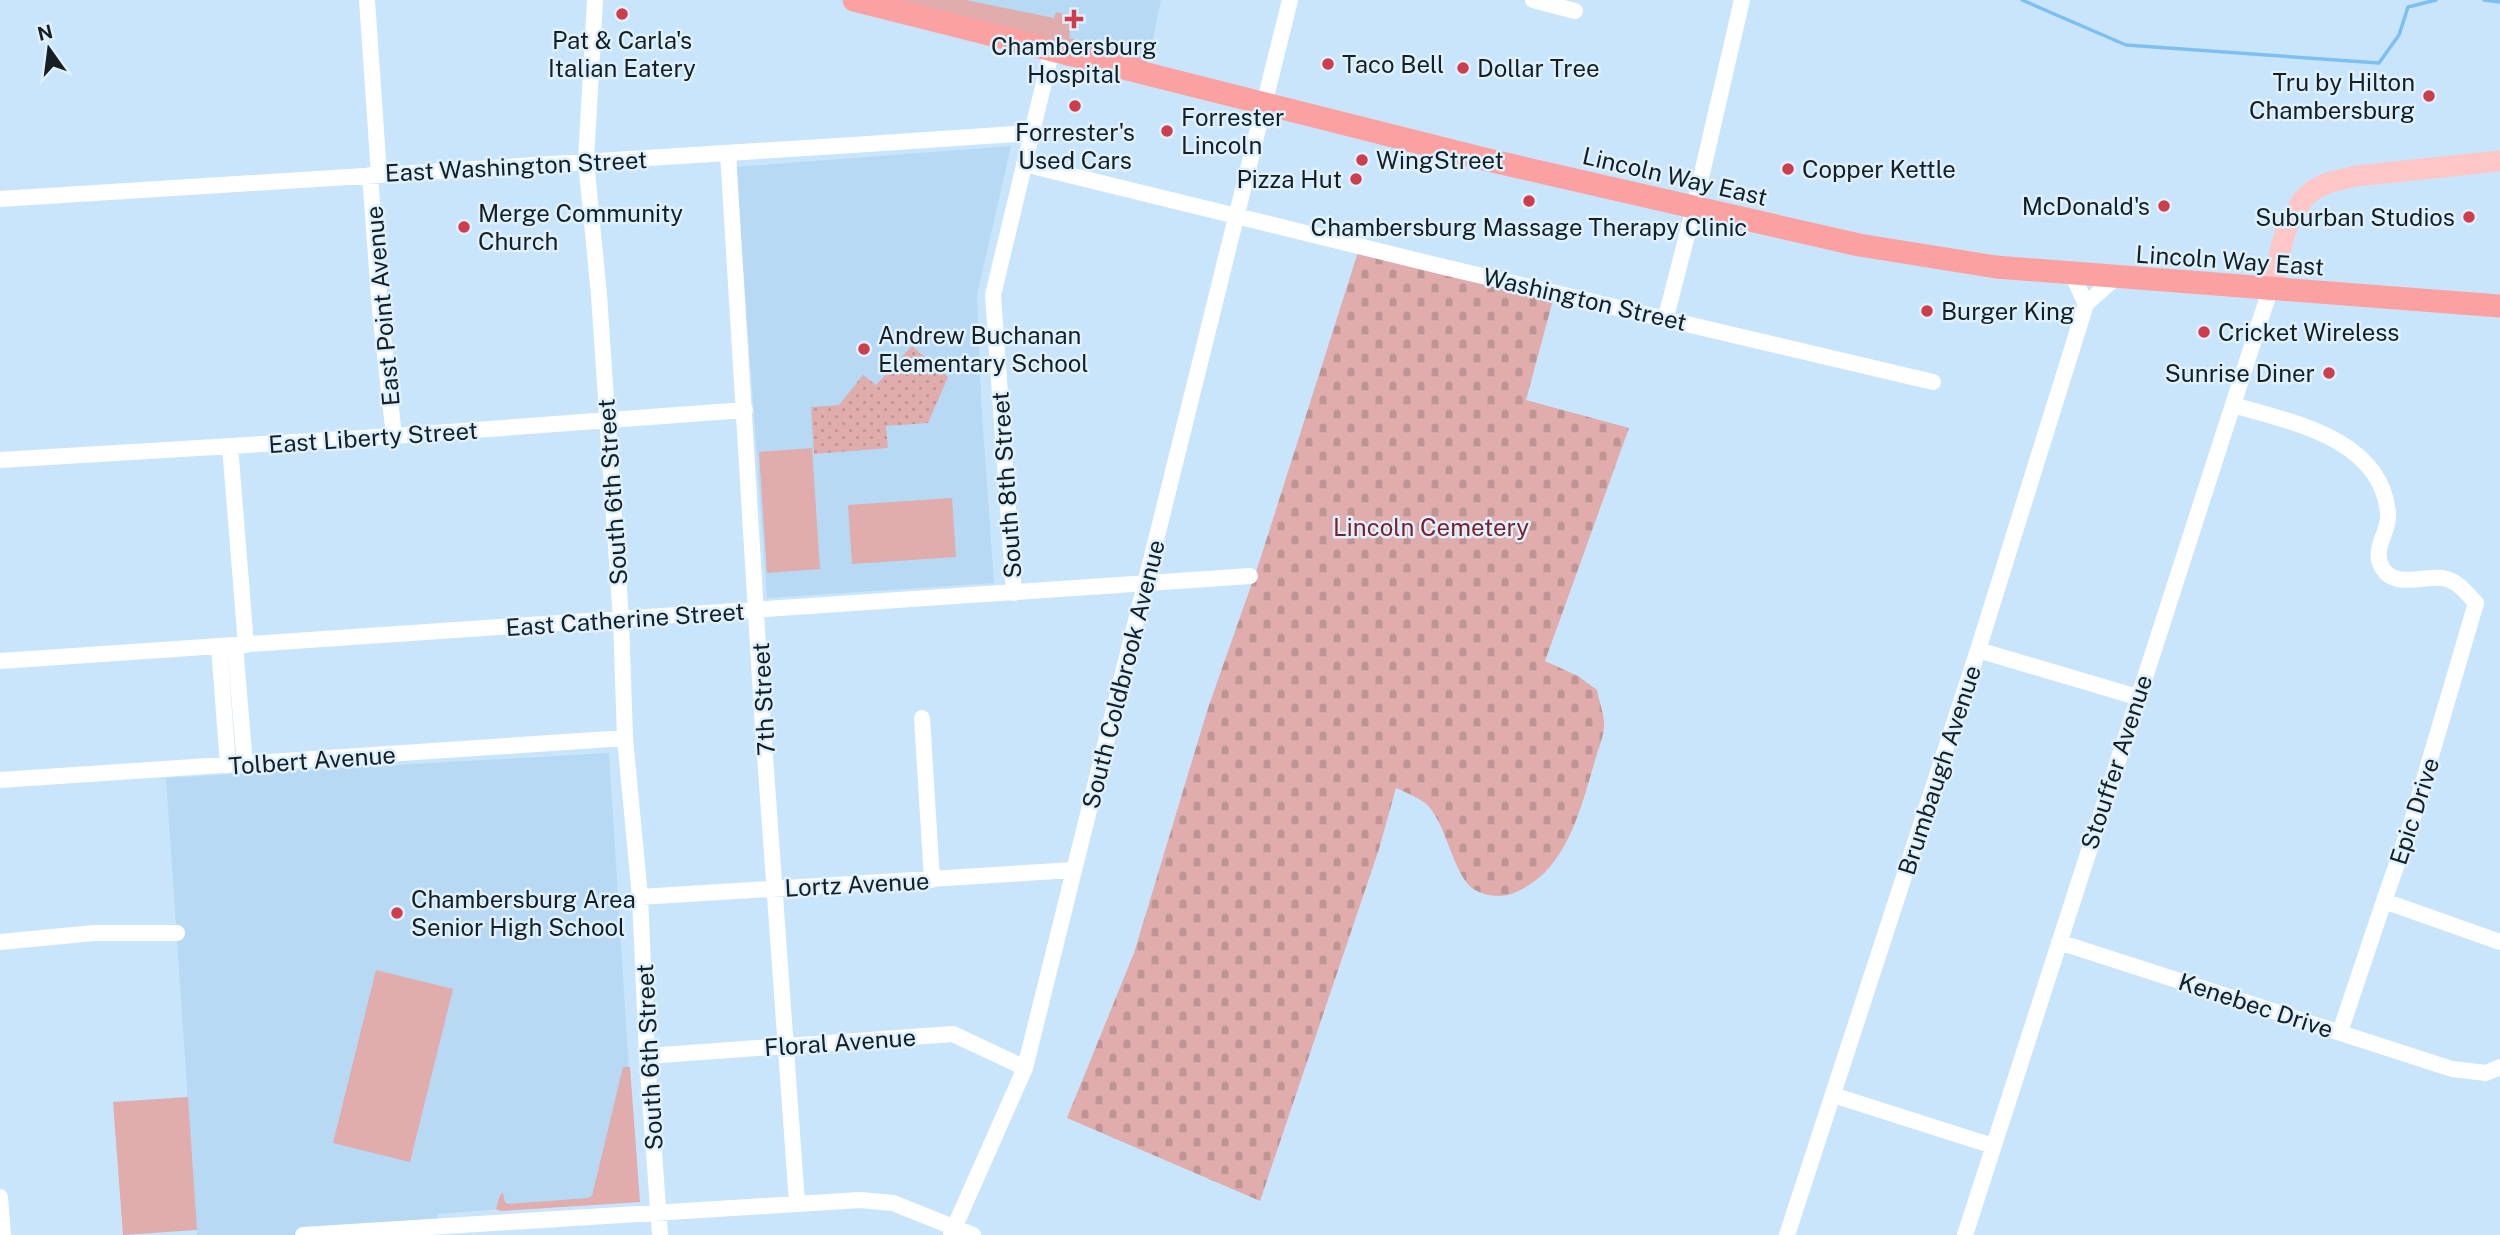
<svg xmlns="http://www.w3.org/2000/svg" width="2500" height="1235" font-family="'Public Sans',sans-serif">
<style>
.built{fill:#b7d9f4}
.grass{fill:#e0acac}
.cemetery{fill:url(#cemetery-stones)}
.park{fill:url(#park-dots)}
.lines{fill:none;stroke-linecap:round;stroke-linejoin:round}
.stream{stroke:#7dc0f0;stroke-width:3.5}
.minor{stroke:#fff;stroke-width:16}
.major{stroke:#fdc7c7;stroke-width:21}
.highway{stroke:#fca1a1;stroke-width:23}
.poi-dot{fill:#cd3d4b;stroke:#e0f1fe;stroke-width:2.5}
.labels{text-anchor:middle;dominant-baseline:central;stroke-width:5;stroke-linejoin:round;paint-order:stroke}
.poi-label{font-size:24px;fill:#141f26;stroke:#e0f1fe;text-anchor:start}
.street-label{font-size:24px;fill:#141f26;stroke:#e0f1fe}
.park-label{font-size:24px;fill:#7c1f29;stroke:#e0f1fe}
</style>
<defs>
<pattern id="cemetery-stones" width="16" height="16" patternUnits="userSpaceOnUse" patternTransform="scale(1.75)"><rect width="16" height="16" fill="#e0acac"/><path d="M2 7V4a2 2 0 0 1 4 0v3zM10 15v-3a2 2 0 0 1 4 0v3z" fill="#bf9494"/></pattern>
<pattern id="park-dots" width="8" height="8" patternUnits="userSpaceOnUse" patternTransform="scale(1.75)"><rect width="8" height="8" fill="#e0acac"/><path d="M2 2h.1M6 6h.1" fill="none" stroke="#bf9494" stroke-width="1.8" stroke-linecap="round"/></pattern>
</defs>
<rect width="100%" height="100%" fill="#c9e5fb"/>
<path class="built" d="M914 0H1161L1149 58Z
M1011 146 977 295 981 399 994 583 767 598 736 167Z
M609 753 637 1198 438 1214 439 1235H197L166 778Z"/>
<path class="grass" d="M894 0H966L1054 18 1056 12 1072 16 1069 38 1149 58 1147 63Z
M812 448 820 569 767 573 759 452Z
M952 498 956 557 852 564 848 505Z
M376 970 453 989 410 1162 333 1143Z
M623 1067H630L640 1202 501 1211 496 1209 500 1195 503 1193 505 1202 508 1204 588 1198 592 1196Z
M188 1097 197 1230 123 1235 113 1102Z"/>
<path class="cemetery" d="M1359 249 1553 300 1526 400 1629 428 1545 661 1578 676 1597 690C1599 702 1605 716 1604 727 1603 739 1597 752 1594 764 1580 811 1566 871 1516 892 1505 898 1487 897 1475 890 1453 878 1446 819 1425 803 1417 797 1405 792 1396 788L1379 849 1260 1201 1067 1118 1134 953 1208 708 1257 569Z"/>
<path class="park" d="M912 346 948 377 928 423 886 426 888 448 814 454 811 407 839 405 863 375 876 385Z"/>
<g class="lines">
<path class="stream" d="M2022 0 2126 45 2379 63 2399 35 2408 7 2436 0
M2484 0 2500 2"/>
<path class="minor" d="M367 0 379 174
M595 0 586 161 599 295 614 518 621 620 625 738 640 897 647 1056 660 1235
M1533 0 1575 11
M728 153 763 728 797 1203
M1024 164 1444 267 1933 382
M370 175 380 310 394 436
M0 199 853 145 1015 134 1032 136
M2072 274 2086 304
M1666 317 1694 208 1742 0
M2233 405C2291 422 2381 438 2388 513 2390 533 2370 549 2383 569 2395 588 2424 576 2443 578 2459 581 2466 593 2476 603L2411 824 2384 901 2500 942
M230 446 246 645
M0 460 394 436 745 410
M1014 593 993 295 1052 49
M235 645 245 765
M219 647 228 765
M1978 650 2137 697
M0 661 1250 576
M922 718 932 880
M0 780 625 738
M640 897 1073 870
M0 942 94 933H177
M2059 942 2452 1069 2486 1073 2500 1067
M2340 1032 2384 901
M647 1056 953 1034 1025 1068
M1833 1095 1993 1146
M0 1197 3 1235
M303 1235 860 1200 893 1203 973 1235
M951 1235 1025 1068 1290 0
M1787 1235 1978 650 2086 304 2115 278
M1965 1235 2270 290"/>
<path class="major" d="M2270 290 2286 229 2303 199 2312 191 2327 183 2356 176 2500 161"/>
<path class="highway" d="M854 0 1484 159 1859 245 1996 267 2500 306"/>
</g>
<g class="poi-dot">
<circle cx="622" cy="14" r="7"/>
<path d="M1070.5 8.5h7v7h7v7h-7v7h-7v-7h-7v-7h7z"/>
<circle cx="1328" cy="64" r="7"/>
<circle cx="1463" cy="68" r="7"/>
<circle cx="2429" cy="96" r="7"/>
<circle cx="1075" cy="106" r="7"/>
<circle cx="1167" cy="131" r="7"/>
<circle cx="1362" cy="160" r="7"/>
<circle cx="1788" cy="169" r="7"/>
<circle cx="1356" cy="179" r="7"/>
<circle cx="1529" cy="201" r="7"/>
<circle cx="2164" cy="206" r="7"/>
<circle cx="2469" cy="217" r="7"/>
<circle cx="464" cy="227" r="7"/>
<circle cx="1927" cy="311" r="7"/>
<circle cx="2204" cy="332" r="7"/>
<circle cx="864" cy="349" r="7"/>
<circle cx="2329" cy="373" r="7"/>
<circle cx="397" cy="913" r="7"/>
</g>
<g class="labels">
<g class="poi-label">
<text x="622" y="40" text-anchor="middle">Pat &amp; Carla's<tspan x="622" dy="28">Italian Eatery</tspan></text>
<text x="1074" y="46" text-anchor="middle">Chambersburg<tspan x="1074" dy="28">Hospital</tspan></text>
<text x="1342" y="64">Taco Bell</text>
<text x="1477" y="68">Dollar Tree</text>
<text x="2415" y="82" text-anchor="end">Tru by Hilton<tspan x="2415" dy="28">Chambersburg</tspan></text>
<text x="1181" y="117">Forrester<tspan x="1181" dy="28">Lincoln</tspan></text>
<text x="1075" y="132" text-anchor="middle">Forrester's<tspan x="1075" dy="28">Used Cars</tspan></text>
<text x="1376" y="160">WingStreet</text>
<text x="1802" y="169">Copper Kettle</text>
<text x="1342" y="179" text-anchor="end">Pizza Hut</text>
<text x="2150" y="206" text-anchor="end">McDonald's</text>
<text x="478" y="213">Merge Community<tspan x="478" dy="28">Church</tspan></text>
<text x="2455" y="217" text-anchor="end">Suburban Studios</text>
<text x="1529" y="227" text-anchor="middle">Chambersburg Massage Therapy Clinic</text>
<text x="1941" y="311">Burger King</text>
<text x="2218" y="332">Cricket Wireless</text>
<text x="878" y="335">Andrew Buchanan<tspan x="878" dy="28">Elementary School</tspan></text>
<text x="2315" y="373" text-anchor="end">Sunrise Diner</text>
<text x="411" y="899">Chambersburg Area<tspan x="411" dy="28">Senior High School</tspan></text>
</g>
<g class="street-label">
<text transform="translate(516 166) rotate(-3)">East Washington Street</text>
<text transform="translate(1675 176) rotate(13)">Lincoln Way East</text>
<text transform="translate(2230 260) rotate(4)">Lincoln Way East</text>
<text transform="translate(1585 299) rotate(13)">Washington Street</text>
<text transform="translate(382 306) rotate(-95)">East Point Avenue</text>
<text transform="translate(373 437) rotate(-4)">East Liberty Street</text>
<text transform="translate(1006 485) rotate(-94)">South 8th Street</text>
<text transform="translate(612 492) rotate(-94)">South 6th Street</text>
<text transform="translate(625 619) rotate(-4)">East Catherine Street</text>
<text transform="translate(1123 674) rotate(-76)">South Coldbrook Avenue</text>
<text transform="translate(763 699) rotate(-93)">7th Street</text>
<text transform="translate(312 760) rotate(-4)">Tolbert Avenue</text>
<text transform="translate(2116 762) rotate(-72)">Stouffer Avenue</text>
<text transform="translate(1939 770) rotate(-72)">Brumbaugh Avenue</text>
<text transform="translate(2414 811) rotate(-72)">Epic Drive</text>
<text transform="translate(857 884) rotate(-3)">Lortz Avenue</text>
<text transform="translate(2256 1005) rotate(18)">Kenebec Drive</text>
<text transform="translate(840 1042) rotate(-4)">Floral Avenue</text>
<text transform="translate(649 1057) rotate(-93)">South 6th Street</text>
</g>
<g class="park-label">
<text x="1431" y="527">Lincoln Cemetery</text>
</g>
</g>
<g transform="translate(49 49) rotate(346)" stroke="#e0f1fe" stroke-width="5" paint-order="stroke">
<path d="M0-5L12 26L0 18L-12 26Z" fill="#141f26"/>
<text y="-10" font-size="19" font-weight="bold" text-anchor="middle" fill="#141f26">N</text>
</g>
</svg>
